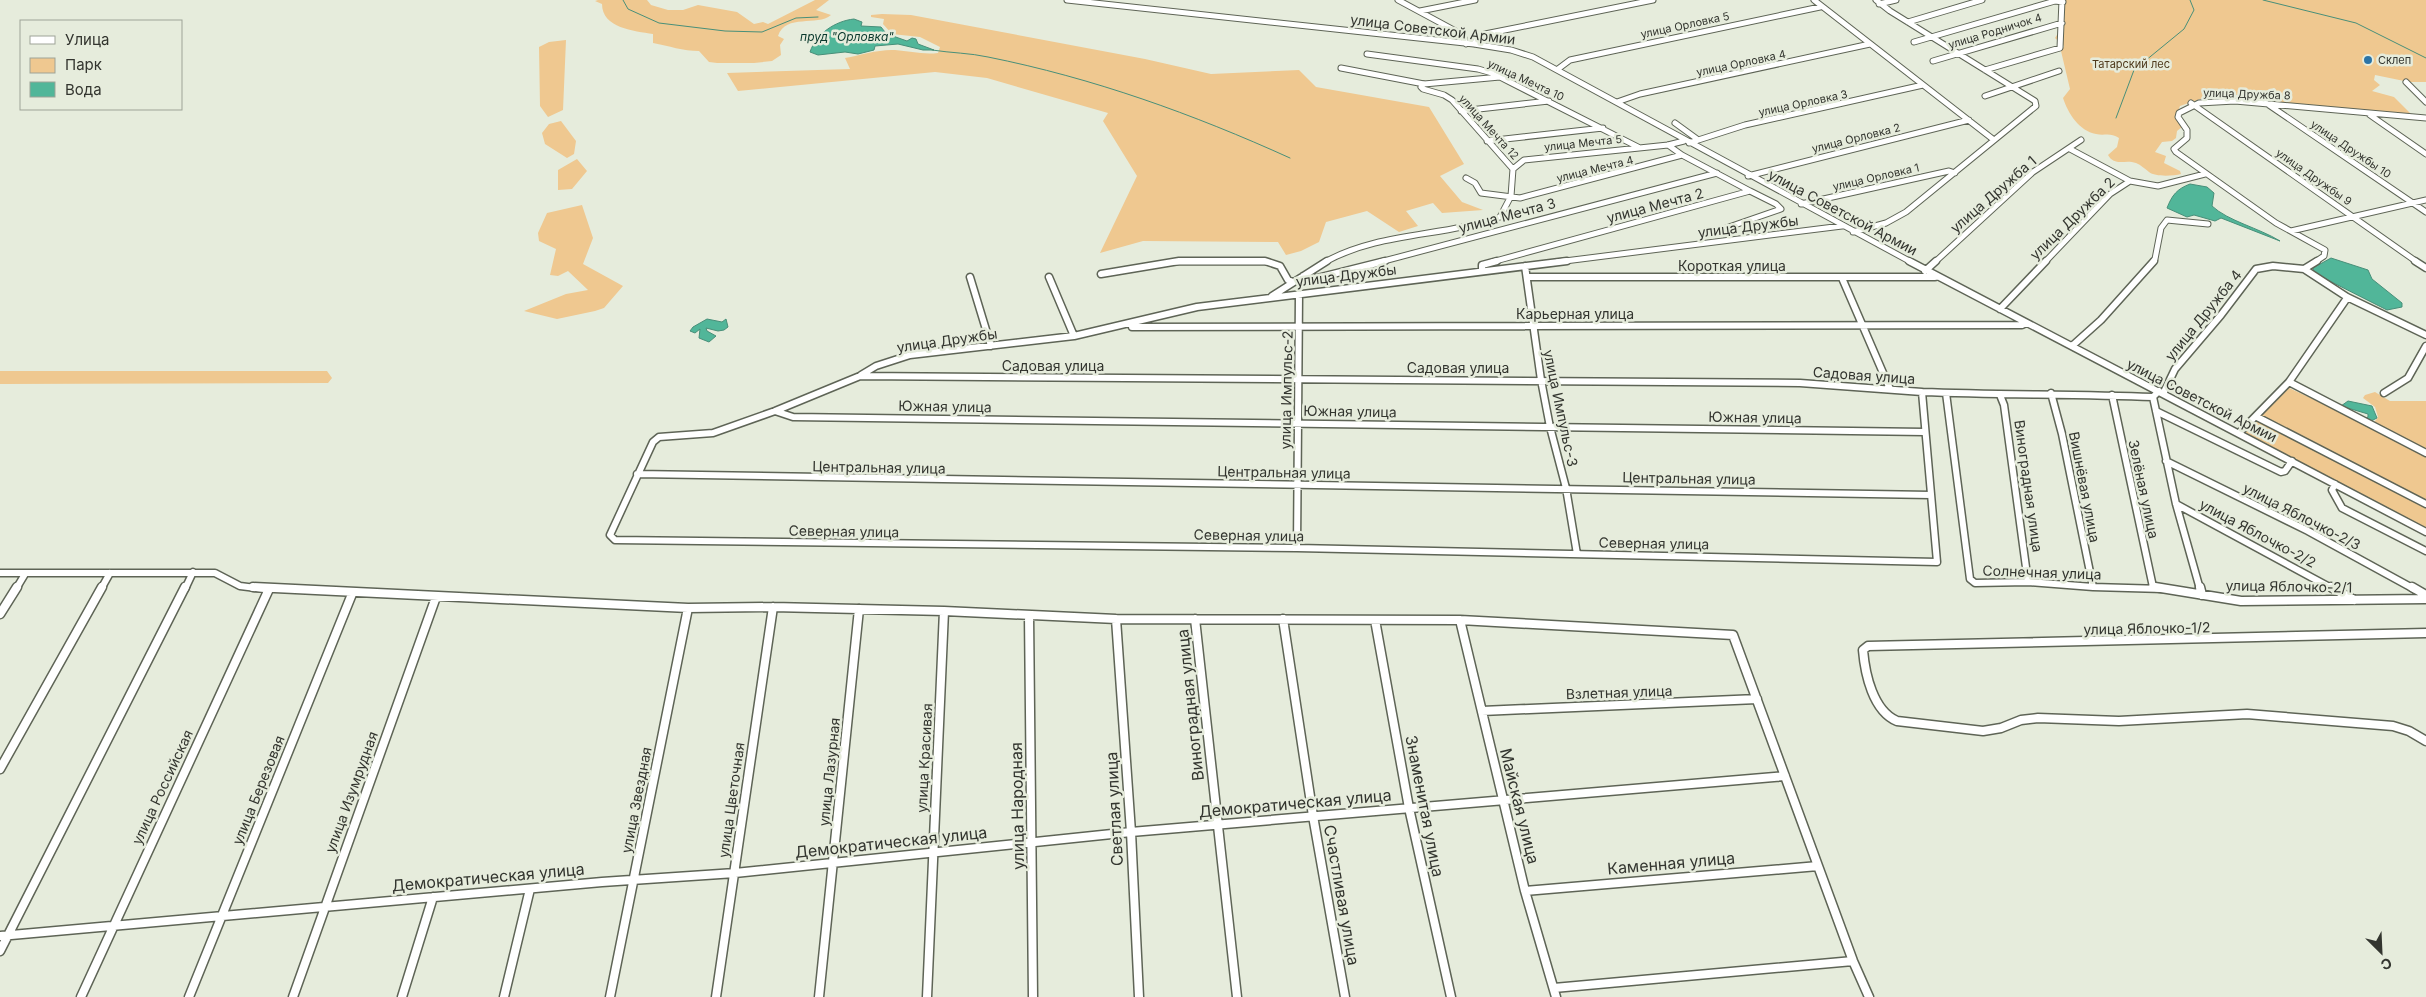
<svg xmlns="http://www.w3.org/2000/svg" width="2426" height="997" font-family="Inter,sans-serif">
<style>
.green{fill:#efc890}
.water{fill:#51b699;stroke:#488f79}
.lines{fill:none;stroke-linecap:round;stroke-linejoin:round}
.stream{stroke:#488f79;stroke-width:1}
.street-far2-casing{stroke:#5e6456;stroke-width:7}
.street-far1-casing{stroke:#5e6456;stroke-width:9}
.street-casing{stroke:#5e6456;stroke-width:11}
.street-far2{stroke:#fff;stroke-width:5}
.street-far1{stroke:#fff;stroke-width:6}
.street{stroke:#fff;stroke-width:8}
.poi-dot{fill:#2b74a7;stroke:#e6ecdc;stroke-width:2}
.labels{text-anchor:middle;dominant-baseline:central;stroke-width:5;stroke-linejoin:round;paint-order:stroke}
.far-street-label{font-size:11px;fill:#33352f;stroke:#e6ecdc}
.far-poi-label{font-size:11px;fill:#33352f;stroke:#e6ecdc;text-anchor:start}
.far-park-label{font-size:11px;fill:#4f3a1c;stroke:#e6ecdc}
.far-water-label{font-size:12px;font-style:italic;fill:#0a392d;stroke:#e6ecdc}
.street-label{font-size:14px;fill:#33352f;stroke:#e6ecdc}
.near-street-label{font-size:16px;fill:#33352f;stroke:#e6ecdc}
</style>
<rect width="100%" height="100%" fill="#e6ecdc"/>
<path class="green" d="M598 0H647L651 5 668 10H683L698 5 737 12 754 24 763 22 768 24 815 0H829L816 10 831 15C817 27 786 13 778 36L784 39 780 45 781 55 772 61 754 63H717L709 62 699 51C683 51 669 46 653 43V34C634 31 602 28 602 4L595 1Z
M2065 0H2426V82H2409L2375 75 2374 80 2380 85 2372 91 2394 97 2411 114 2367 113 2212 95 2180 106 2176 117 2182 127 2177 131 2176 138 2172 141 2162 142 2155 152 2166 156 2164 163 2180 171 2181 174C2173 176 2155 177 2149 172 2145 169 2141 165 2136 163 2125 159 2115 167 2108 155L2117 147 2119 138C2110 132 2105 136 2096 134 2079 131 2068 113 2063 98L2070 89 2061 51 2064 46 2055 38 2064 24Z
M882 14 911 15 1145 59 1211 74 1299 70 1316 87 1429 107 1464 164 1440 176 1462 202 1483 210 1442 213 1433 203 1406 211 1418 226 1399 232 1367 211 1326 222 1319 242 1301 251 1286 255 1278 242 1143 241 1100 253 1137 176 1103 121 1108 113 987 78 935 72 738 91 727 73 850 69 845 58C861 55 879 49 895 50 910 51 923 55 938 53L940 47 920 37 892 34 883 24 884 19 871 17V15Z
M566 40 563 110 548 117 540 106 539 47 549 42Z
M561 121 576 141 574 154 567 158 545 144 542 133 549 124Z
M577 159 587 171 572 189 558 190V170Z
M582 205 593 238 583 264 623 286 604 308 595 311 557 319 524 311 566 294 588 290 568 271 558 276 550 275 556 249 539 241 538 233 547 213Z
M0 371H327L332 378 328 383 0 384Z
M2289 388 2369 425 2373 424 2378 417 2375 407 2363 398 2365 395 2375 392 2390 401H2426V528L2244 433Z"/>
<path class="water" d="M854 19 862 22 861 26 881 27 885 32 883 35H890L907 41 912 38 916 39 918 44 934 50H923L898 44 875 46 874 50 858 54 845 52 818 55 810 52C816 34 835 21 854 19Z
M2190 184 2207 187 2214 193 2212 206C2228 221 2259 228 2280 241L2221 218 2215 221 2194 215 2187 217 2167 208C2172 195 2177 189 2190 184Z
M2331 258 2368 270 2372 279 2402 303V307L2387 310 2314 273 2313 268Z
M707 319 722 322 726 319 728 327 724 330 718 331 706 328 707 331 716 336 709 342 699 338 700 329 695 333 690 331 693 327Z
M2348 401 2372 406 2377 418 2371 421 2364 419 2368 417V414L2341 406Z"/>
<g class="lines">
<path class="stream" d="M623 0 628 9 659 23 725 31 762 32 796 18 818 17
M2263 0 2356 23 2426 58
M932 50C951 53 970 53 988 57 1093 78 1193 114 1290 158
M2116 118 2134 70 2184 29 2194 10 2190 0"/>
<g class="street-far2-casing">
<path id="street-far2" d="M1067 0 1474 44 1511 50 1533 57 1911 262
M1398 0 1463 35 1466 44
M1814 0 1994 140
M1879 4 1896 0
M1420 11 1475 0
M1908 22 1982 0
M1914 42 2055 1 2063 2
M1474 44 1478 37 1485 34 1653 0
M1367 54 1478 69 1492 73 1638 147
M1933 61 2062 23
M1341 68 1424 84 1500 77
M1558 69 1570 60 1820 7
M1985 70 2060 48 2062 0
M2406 82 2426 102
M1424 84 1421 87 1423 89 1444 95 1452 100 1513 169
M1985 96 2059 71
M1617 102 1640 94 1870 44
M2191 103 2417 262
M2266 103 2426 212
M1461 111 1549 101
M2370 115 2426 154
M1675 123 1697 139
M1487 141 1603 128
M1689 143 1745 125 1923 85
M2070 149 2130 181
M1748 176 1969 120
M1466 178 1475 183 1481 193 1520 198 1682 155
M1801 204 1949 171 1955 173
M1726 228 1781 209 1776 204 1750 191
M2291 231 2426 200
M1853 232 1886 223 1906 212 2036 106 2035 101 1890 11 1876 0
M1174 262H1267
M1325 262C1379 232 1443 237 1500 217L1511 196 1513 169 1524 160 1668 145 1684 141
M1380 262 1717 173
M1492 262 1750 191 1682 155 1668 145
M1557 262 1842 226
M1935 262 2033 172 2081 140
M2045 262 2110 194 2130 181 2158 186 2205 174
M2153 262 2155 259 2161 228 2167 220 2208 224
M2315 262 2324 256 2325 250 2276 223 2176 152 2174 149 2187 138V130L2178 117 2179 113 2199 103 2235 101 2426 118"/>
</g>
<g class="street-far1-casing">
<path id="street-far1" d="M1909 261 2426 532
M2415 261 2426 268
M1525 266 1541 380 1550 427 1566 488 1577 554
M2304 269 2317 261
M2304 269 2347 297 2426 335
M1482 271V265L1497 261
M1925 271 1936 261
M1101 274 1179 261H1265L1280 266 1288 280 1293 282
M1303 276 1317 278 1385 261
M970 277 991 346
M1049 277 1074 336
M1527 277H1935
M1842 278 1890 389
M1272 296 1327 261
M2000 309 2046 261
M1132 327 2022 325 2026 323
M2072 346 2101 320 2154 261
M861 375 876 366 910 355 1074 336 1197 307 1567 261
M860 376 1800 383 1922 392 1937 562 1297 548 615 540 610 535 653 442 659 437 713 433 775 411Z
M2289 382 2426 453
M1922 392C1999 395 2076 394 2153 397L2159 391
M1946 393 1970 579 1975 583 2028 582 2093 587 2163 589
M2051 393 2062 434 2093 587
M2384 393 2408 378 2426 346
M2163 394 2175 369 2221 315 2256 269 2273 266 2304 269
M2000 395 2004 405 2028 582
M2112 395 2153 587
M2153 397 2176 504 2200 589
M775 411 793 417 1925 432
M2156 411 2281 472 2285 471 2292 461
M2257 417 2426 504
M2239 433 2289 382 2347 298
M2166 461 2308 531 2414 589
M637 474 1931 495
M2335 484 2332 490 2342 508 2426 551
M2176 504 2333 589
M1297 548 1299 294
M0 573H215L240 586 265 589
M16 589 25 574
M101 589 110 573
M185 589 193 572"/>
</g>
<g class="street-casing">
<path id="street" d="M253 587 688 608 773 607 944 611 1116 619 1460 620 1733 635 1853 961 1869 997
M2155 587 2241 601 2426 599
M2200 587 2202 595
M2331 587 2354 600
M2412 587 2426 595
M0 614 17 587
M1029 615 1033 997
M1116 619 1131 832 1139 997
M1195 619 1237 997
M1283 619 1313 816 1345 997
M1375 620 1409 808 1451 997
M1460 620 1525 891 1556 997
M2426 633 1868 646 1863 650C1865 674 1873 711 1897 721L1983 731 2001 728 2021 720 2038 718 2119 721 2247 714 2393 726 2409 731 2426 741
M1482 711 1757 699
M0 769 102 587
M1525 891 1818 866
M0 936 602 882 735 873 1131 832 1785 776
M0 951 185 587
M1554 988 1853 961
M81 997 269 589
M189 997 352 594
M293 997 436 597
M402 997 433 897
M504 997 530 889
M610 997 688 608
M716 997 773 607
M819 997 859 609
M927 997 944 611"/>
</g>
<use href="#street-far2" class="street-far2"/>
<use href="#street-far1" class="street-far1"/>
<use href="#street" class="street"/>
</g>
<circle class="poi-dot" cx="2368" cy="60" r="5"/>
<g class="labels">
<g class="far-street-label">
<text transform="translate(1685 25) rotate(-12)">улица Орловка 5</text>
<text transform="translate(1995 31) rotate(-17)">улица Родничок 4</text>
<text transform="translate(1741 63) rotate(-12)">улица Орловка 4</text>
<text transform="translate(1526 80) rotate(25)">улица Мечта 10</text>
<text transform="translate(2247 94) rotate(2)">улица Дружба 8</text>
<text transform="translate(1803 103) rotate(-12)">улица Орловка 3</text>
<text transform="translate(1489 127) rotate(48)">улица Мечта 12</text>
<text transform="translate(1856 138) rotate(-14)">улица Орловка 2</text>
<text transform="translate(1583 143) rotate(-6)">улица Мечта 5</text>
<text transform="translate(2351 149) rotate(34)">улица Дружбы 10</text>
<text transform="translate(1595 169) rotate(-14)">улица Мечта 4</text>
<text transform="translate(1876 177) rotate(-13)">улица Орловка 1</text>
<text transform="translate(2314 177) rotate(35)">улица Дружбы 9</text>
</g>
<g class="far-poi-label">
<text x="2378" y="60">Склеп</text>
</g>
<g class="far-park-label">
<text x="2131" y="64">Татарский лес</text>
</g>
<g class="far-water-label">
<text x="847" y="36">пруд "Орловка"</text>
</g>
<g class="street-label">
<text transform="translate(1433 29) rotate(7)">улица Советской Армии</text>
<text transform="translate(1993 194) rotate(-41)">улица Дружба 1</text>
<text transform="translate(1655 205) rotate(-15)">улица Мечта 2</text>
<text transform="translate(1843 212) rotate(28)">улица Советской Армии</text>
<text transform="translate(1507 215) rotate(-15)">улица Мечта 3</text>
<text transform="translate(2072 218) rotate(-44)">улица Дружба 2</text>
<text transform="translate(1748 226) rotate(-7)">улица Дружбы</text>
<text x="1732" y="265">Короткая улица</text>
<text transform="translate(1346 275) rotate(-7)">улица Дружбы</text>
<text x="1575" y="313">Карьерная улица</text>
<text transform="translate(2203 315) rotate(-51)">улица Дружба 4</text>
<text transform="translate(947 340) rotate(-8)">улица Дружбы</text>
<text x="1053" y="365">Садовая улица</text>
<text x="1458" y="367">Садовая улица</text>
<text transform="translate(1864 375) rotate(4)">Садовая улица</text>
<text transform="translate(1286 390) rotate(-89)">улица Импульс-2</text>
<text transform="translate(2202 400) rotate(27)">улица Советской Армии</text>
<text transform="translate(945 406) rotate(1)">Южная улица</text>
<text transform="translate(1561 408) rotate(78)">улица Импульс-3</text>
<text transform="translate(1350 411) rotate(1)">Южная улица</text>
<text transform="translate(1755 417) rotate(1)">Южная улица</text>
<text transform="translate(879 467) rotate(1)">Центральная улица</text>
<text transform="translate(1284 472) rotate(1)">Центральная улица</text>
<text transform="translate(1689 478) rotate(1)">Центральная улица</text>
<text transform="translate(2029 486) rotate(82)">Виноградная улица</text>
<text transform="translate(2085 487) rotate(79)">Вишнёвая улица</text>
<text transform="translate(2144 489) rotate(78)">Зелёная улица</text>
<text transform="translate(2302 516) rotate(27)">улица Яблочко-2/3</text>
<text transform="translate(844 531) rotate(1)">Северная улица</text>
<text transform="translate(2258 533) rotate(28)">улица Яблочко-2/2</text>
<text transform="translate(1249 535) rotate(1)">Северная улица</text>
<text transform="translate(1654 543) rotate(1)">Северная улица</text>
<text transform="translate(2042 572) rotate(2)">Солнечная улица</text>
<text transform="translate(2289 586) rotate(1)">улица Яблочко-2/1</text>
<text transform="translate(2147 628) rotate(-1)">улица Яблочко-1/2</text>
<text transform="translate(1619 692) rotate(-2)">Взлетная улица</text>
<text transform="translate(924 758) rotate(-87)">улица Красивая</text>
<text transform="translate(829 772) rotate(-84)">улица Лазурная</text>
<text transform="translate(162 787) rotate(-65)">улица Российская</text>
<text transform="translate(258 790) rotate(-68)">улица Березовая</text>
<text transform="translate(351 792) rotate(-70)">улица Изумрудная</text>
<text transform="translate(636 800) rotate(-79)">улица Звездная</text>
<text transform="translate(731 800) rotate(-82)">улица Цветочная</text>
</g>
<g class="near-street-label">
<text transform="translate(1190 705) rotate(-96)">Виноградная улица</text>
<text transform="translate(1295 803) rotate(-5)">Демократическая улица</text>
<text transform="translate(1017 806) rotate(-91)">улица Народная</text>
<text transform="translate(1425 806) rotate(79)">Знаменитая улица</text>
<text transform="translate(1520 806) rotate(76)">Майская улица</text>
<text transform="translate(1114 809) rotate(-93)">Светлая улица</text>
<text transform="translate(891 842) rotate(-6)">Демократическая улица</text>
<text transform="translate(1671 863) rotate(-5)">Каменная улица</text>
<text transform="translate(488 877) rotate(-5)">Демократическая улица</text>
<text transform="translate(1342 895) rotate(80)">Счастливая улица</text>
</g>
</g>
<rect x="20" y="20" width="162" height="90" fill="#e6ecdc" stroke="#9ea397"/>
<rect x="30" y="36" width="25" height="8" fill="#ffffff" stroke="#9ea397"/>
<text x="65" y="45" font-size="15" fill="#33352f">Улица</text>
<rect x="30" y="58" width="25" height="15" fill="#efc890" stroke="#9ea397"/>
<text x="65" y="70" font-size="15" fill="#33352f">Парк</text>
<rect x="30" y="82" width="25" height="15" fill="#51b699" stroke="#9ea397"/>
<text x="65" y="95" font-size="15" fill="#33352f">Вода</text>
<g transform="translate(2381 952) rotate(156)" stroke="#e6ecdc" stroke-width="4" paint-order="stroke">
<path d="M0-4L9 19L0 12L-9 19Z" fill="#33352f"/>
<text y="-8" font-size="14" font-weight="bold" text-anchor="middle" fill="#33352f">С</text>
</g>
</svg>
